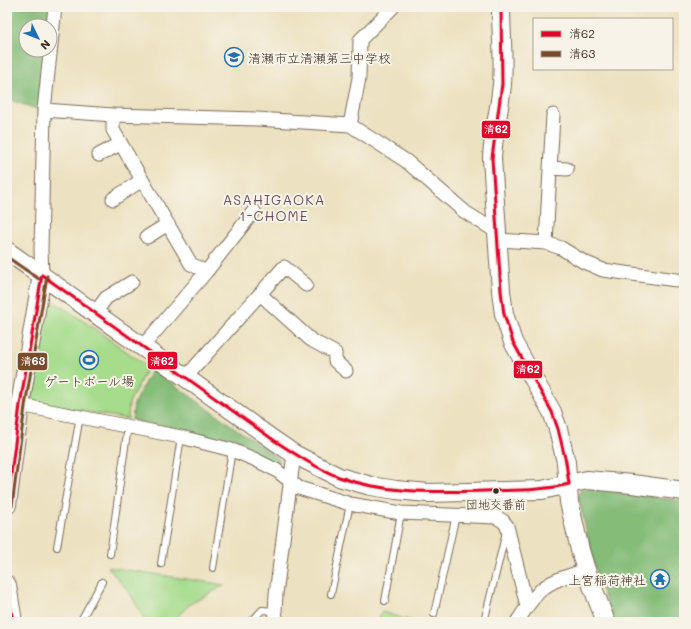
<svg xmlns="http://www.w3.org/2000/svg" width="691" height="629" font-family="Mali,'Klee One',sans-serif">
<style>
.green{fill:#a6dc8c;stroke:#708355}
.forest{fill:#84bc78;stroke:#60734b}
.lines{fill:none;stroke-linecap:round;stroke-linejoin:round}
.lane-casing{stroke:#796a57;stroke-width:8}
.street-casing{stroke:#796a57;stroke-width:15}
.secondary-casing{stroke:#796a57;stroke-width:20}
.lane{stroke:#fff;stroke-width:6}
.street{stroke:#fff;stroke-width:13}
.secondary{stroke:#fff;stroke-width:18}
.bus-1-casing{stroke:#f7f3e8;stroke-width:6}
.bus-2-casing{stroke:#f7f3e8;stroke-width:6}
.bus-1{stroke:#e4002b;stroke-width:3}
.bus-2{stroke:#7a4b2a;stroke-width:3}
.bus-dot{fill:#3b2a1e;stroke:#f7f3e8;stroke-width:1.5}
.labels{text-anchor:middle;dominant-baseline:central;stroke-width:4;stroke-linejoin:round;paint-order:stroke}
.bus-label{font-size:12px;fill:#3b2a1e;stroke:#f7f3e8}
.poi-label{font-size:13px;fill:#3b2a1e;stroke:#f7f3e8;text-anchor:start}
.neighbourhood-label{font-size:14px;letter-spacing:1px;fill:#715360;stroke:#f7f3e8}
.line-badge{stroke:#f7f3e8;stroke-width:1.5}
.badge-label{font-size:11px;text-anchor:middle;font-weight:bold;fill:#fff}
</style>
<rect width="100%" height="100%" fill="#f7f3e8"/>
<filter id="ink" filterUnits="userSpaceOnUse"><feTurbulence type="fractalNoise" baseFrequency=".025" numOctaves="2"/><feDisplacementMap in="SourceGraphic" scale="8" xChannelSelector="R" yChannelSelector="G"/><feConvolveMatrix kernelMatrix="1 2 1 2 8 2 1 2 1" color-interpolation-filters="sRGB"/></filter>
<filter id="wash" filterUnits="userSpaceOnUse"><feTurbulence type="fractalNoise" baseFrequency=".012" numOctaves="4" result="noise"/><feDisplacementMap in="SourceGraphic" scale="16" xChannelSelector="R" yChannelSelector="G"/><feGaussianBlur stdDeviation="0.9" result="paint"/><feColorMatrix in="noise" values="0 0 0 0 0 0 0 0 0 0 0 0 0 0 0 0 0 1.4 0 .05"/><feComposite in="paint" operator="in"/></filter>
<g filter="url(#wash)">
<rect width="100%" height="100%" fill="#ece1c0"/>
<path class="green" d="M48 301 57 304 76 316 146 365 147 368 129 403 128 419 36 403 31 398Z
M108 567 225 585 190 604 172 622H146L130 593Z
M382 612 415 622H377Z"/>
<path class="forest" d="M7 7H53L50 26H26V50H47L40 110 7 99Z
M152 369 279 459 280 462 278 464 197 437 132 420 134 403Z
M582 488 684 501V602L681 622H613L597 576 578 496Z"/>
</g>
<g filter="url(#ink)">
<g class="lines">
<g class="lane-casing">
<path id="lane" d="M57 547 80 416
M110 554 128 426
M161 564 181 437
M213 568 232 450
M331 594 350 504
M385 601 401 513
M434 614 456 515
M80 622 102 582
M251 622 262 610 275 611
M484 622 506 532"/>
</g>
<g class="street-casing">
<path id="street" d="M44 110 113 115 257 119 350 125 406 161 465 212 497 232
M113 115V130L191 264 206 272
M350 125 359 78 360 40 393 7
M99 155 120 144
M551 168 567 169
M113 199 142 180
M147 237 168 224
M498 240 546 243 561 248 584 262 603 270 684 281
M546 243 553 115
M42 275 41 250 44 110 55 7
M260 294 311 340 335 353V361L346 371
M95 313 106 298 132 282
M143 346 206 272 254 211
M186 377 284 267 306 285
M20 405 181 437 232 450 254 459 276 470 299 488 350 504 401 513 496 517 503 521 507 526 527 606
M277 622 275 611 276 594 294 454
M517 622C524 611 532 598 542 589 554 579 571 575 586 570"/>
</g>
<g class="secondary-casing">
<path id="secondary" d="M501 7C501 31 504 61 502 84 500 109 493 133 492 158L501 291 504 314 513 342 552 412 558 429 566 462 569 502 580 550 586 570 606 622
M7 251 275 441 294 454 339 477 371 486 396 490 428 493 542 490 587 480 632 484 684 491
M7 505 20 405 42 275
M7 585 13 622"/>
</g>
<use href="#lane" class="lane"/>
<use href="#street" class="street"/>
<use href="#secondary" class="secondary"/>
<g class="bus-1-casing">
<path id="bus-1" d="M501 7 502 84 492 158 501 291 504 314 513 342 552 412 558 429 566 462 569 484
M42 275 275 441C295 454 316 468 339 477 385 494 436 492 484 491 513 490 541 491 569 484
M7 505 20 405 42 275
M7 585 13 622"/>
</g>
<g class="bus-2-casing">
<path id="bus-2" d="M7 257 39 279
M12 506 25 406 47 276"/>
</g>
<use href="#bus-1" class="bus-1"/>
<use href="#bus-2" class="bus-2"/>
</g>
</g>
<defs>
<g id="school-ring" transform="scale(1)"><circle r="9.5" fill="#f7f3e8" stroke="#1f6fb2" stroke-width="1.5"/><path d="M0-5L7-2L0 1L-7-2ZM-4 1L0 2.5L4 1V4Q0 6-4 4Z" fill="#1f6fb2"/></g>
<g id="stadium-ring" transform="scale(1)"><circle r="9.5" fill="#f7f3e8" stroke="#1f6fb2" stroke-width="1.5"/><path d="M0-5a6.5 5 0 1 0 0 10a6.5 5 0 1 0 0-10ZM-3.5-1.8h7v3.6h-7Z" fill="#1f6fb2"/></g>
<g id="temple-ring" transform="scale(1)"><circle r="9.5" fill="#f7f3e8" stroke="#1f6fb2" stroke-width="1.5"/><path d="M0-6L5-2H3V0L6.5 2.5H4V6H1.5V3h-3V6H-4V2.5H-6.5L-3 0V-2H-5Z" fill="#1f6fb2"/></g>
</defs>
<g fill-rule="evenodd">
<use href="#school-ring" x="234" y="57"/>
<use href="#stadium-ring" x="89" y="360"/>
<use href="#temple-ring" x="660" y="579"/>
</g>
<circle class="bus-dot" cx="496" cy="491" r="3.5"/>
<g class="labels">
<g class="bus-label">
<text x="496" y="504">団地交番前</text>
</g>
<g class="poi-label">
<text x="248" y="57">清瀬市立清瀬第三中学校</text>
<text x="89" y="380" text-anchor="middle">ゲートボール場</text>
<text x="646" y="579" text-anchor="end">上宮稲荷神社</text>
</g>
<g class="neighbourhood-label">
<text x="274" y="199">ASAHIGAOKA<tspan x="274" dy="16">1-CHOME</tspan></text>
</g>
</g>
<g class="line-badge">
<rect x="481" y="120" width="30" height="19" rx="4" fill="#e4002b"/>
<rect x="147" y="351" width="31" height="19" rx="4" fill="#e4002b"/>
<rect x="17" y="352" width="31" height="19" rx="4" fill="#7a4b2a"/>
<rect x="513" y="360" width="30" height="19" rx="4" fill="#e4002b"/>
</g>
<g class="badge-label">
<text x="496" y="133">清62</text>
<text x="162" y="365">清62</text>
<text x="33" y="365">清63</text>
<text x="528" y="373">清62</text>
</g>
<rect width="691" height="629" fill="none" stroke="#f7f3e8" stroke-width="24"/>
<rect x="533" y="18" width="140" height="52" fill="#f7f3e8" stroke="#aca397"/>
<rect x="541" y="31" width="20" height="6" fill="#e4002b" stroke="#aca397"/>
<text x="569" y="38" font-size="12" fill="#3b2a1e">清62</text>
<rect x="541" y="51" width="20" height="6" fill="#7a4b2a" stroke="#aca397"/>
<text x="569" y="58" font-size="12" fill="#3b2a1e">清63</text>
<g transform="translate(38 38) rotate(133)"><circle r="19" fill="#f7f3e8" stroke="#aca397"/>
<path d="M0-3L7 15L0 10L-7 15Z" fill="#1f6fb2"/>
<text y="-6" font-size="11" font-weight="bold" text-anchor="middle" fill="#3b2a1e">N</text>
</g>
</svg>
